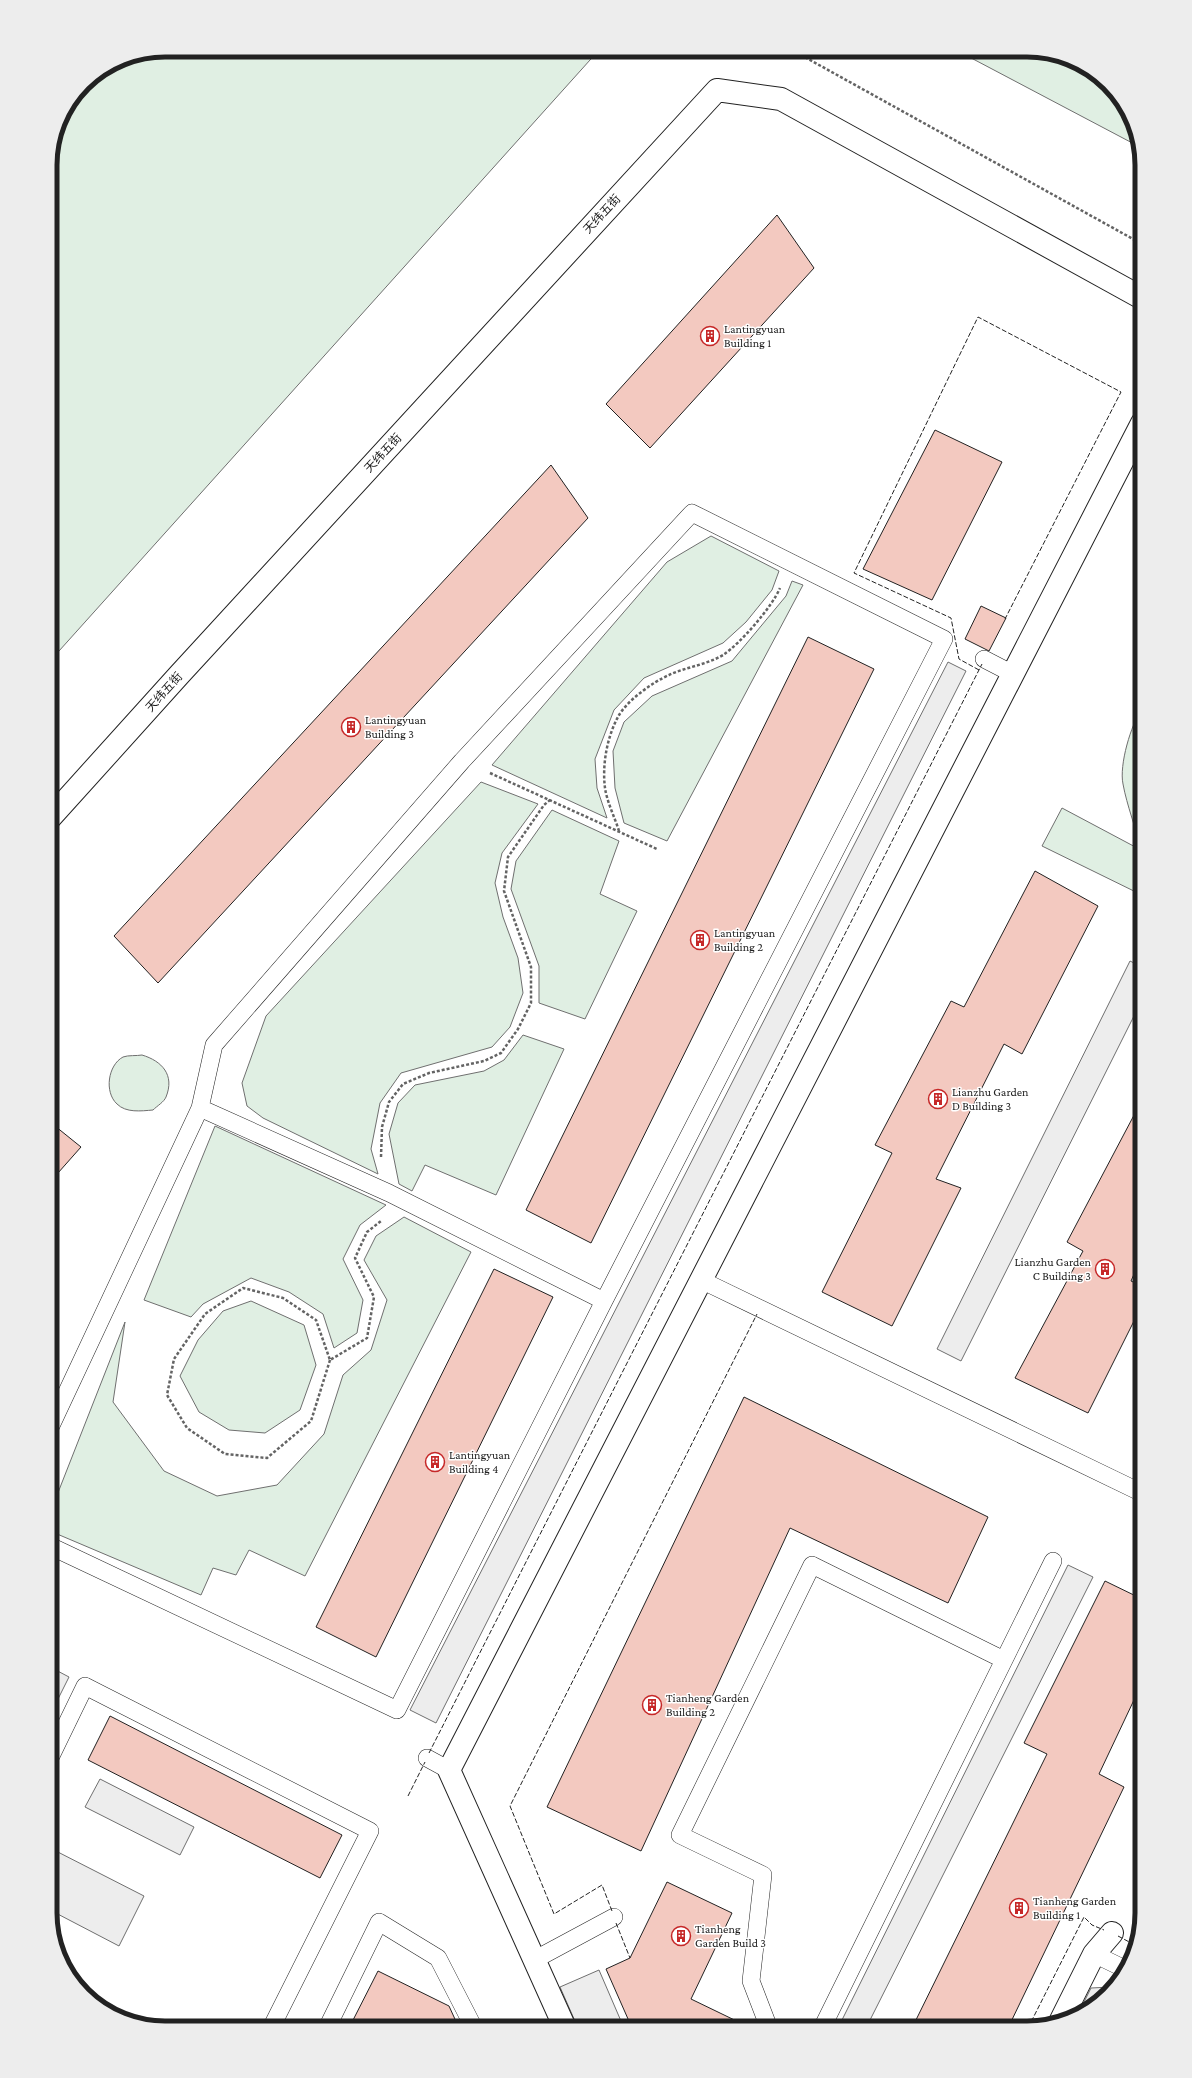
<svg xmlns="http://www.w3.org/2000/svg" width="1192" height="2078" font-family="'Crimson Pro','Noto Sans SC',serif">
<style>
.green{fill:#e0efe3;stroke:#6f6f6f}
.parking{fill:#ededed;stroke:#6f6f6f}
.building{fill:#f3c9c0;stroke:#222}
.lines{fill:none;stroke-linecap:round;stroke-linejoin:round}
.lane-casing{stroke:#222;stroke-width:18}
.street-casing{stroke:#222;stroke-width:24}
.path{stroke:#646464;stroke-width:2.5;stroke-dasharray:3 2;stroke-linecap:butt}
.lane{stroke:#fff;stroke-width:17}
.street{stroke:#fff;stroke-width:22}
.fence{stroke:#222;stroke-width:1;stroke-dasharray:5 2;stroke-linecap:butt}
.labels{text-anchor:middle;dominant-baseline:central;stroke-width:3;stroke-linejoin:round;paint-order:stroke}
.street-label{font-size:12px;fill:#222;stroke:#fff}
.poi-label{font-size:12px;fill:#222;stroke:#fff;text-anchor:start}
.rim{fill:none;stroke:#222;stroke-width:5}
</style>
<rect width="100%" height="100%" fill="#fff"/>
<path class="green" d="M165 50H599L50 661V158L59 121 84 83 121 59Z
M956 50H1035L1091 69 1130 114 1138 146Z
M711 536 779 571 772 590 746 622 723 643 644 678 614 710 595 759 597 788 607 818 492 765 667 562Z
M792 581 803 585 667 841 624 823 615 788 613 751 624 722 652 696 732 661 786 596Z
M1142 709V895L1042 846 1062 808 1141 850C1136 828 1127 806 1123 784 1119 765 1131 724 1142 709Z
M481 782 538 804 502 853 495 883 503 917 518 958 523 993 510 1027 492 1047 401 1073 380 1103 371 1149 378 1174 263 1118 247 1106 242 1083 266 1016Z
M552 810 619 841 600 894 637 911 585 1019 539 1003V966L511 889 516 861Z
M523 1035 564 1049 496 1195 425 1165 412 1191 399 1184 389 1134 398 1103 415 1085 484 1071 504 1060Z
M142 1055C162 1061 175 1075 166 1097 164 1102 157 1106 153 1110 141 1111 126 1113 117 1104 104 1092 108 1065 123 1057 128 1055 137 1056 142 1055Z
M215 1126 386 1205 360 1225 343 1259 363 1300 357 1333 334 1348 323 1314 289 1292 251 1278 203 1304 191 1317 144 1300Z
M404 1217 471 1252 305 1576 249 1550 236 1575 213 1568 201 1595 50 1531V1513L125 1322 113 1402 164 1471 217 1496 277 1485 324 1434 343 1375 371 1350 387 1300 364 1260 376 1236Z
M251 1301 304 1325 316 1365 300 1410 265 1433 229 1430 199 1412 180 1376 198 1340 223 1311Z"/>
<path class="parking" d="M948 662 966 671 436 1723 410 1710Z
M1130 961 1142 967V1000L961 1361 937 1349Z
M1068 1565 1093 1577 866 2028H838Z
M50 1667 69 1677 50 1715Z
M100 1779 194 1827 180 1855 85 1807Z
M50 1848 144 1896 119 1946 50 1910Z
M599 1970 624 2028H578L560 1987Z
M1111 1987 1078 2016H1077L1091 1988Z"/>
<path class="building" d="M777 215 814 268 650 448 606 404Z
M935 430 1002 462 932 600 863 569Z
M551 465 588 518 158 983 114 936Z
M981 606 1006 618 989 651 965 639Z
M808 637 874 669 591 1243 526 1210Z
M1035 871 1098 906 1022 1054 1004 1044 936 1179 961 1188 892 1326 822 1292 892 1153 875 1145 951 1001 964 1007Z
M1142 1100V1256L1131 1281 1142 1286V1305L1088 1413 1015 1378 1083 1251 1067 1242Z
M50 1122 81 1147 50 1182Z
M494 1269 553 1297 376 1657 316 1627Z
M744 1397 988 1517 948 1603 790 1528 641 1851 547 1807Z
M1105 1581 1142 1599V1683L1099 1774 1124 1787 1008 2028H912L1047 1754 1024 1743Z
M110 1716 342 1835 320 1878 88 1760Z
M667 1882 732 1913 691 1999 751 2028H632L606 1969 630 1958Z
M378 1971 449 2006 459 2028H349Z"/>
<g class="lines">
<g class="lane-casing">
<path id="lane" d="M984 659 1013 674
M701 1280 1142 1493
M50 1428 200 1108 389 1193 604 1301
M50 1546 397 1710 604 1301 944 639 692 513 462 761 214 1045 200 1108
M50 1758 85 1686 370 1831 271 2028
M427 1758 449 1770
M1094 1954 1125 1969
M534 1960 614 1917
M327 2028 379 1922 438 1958 474 2028
M769 2028 751 1981 763 1875 680 1835 812 1565 1004 1660
M822 2028 1053 1561"/>
</g>
<g class="street-casing">
<path id="street" d="M50 818 179 675 717 90 781 99 1142 298
M1061 2020 1094 1954 1112 1933
M565 2028 449 1770 1142 423"/>
</g>
<path class="path" d="M792 50 1142 244
M490 773 657 849
M619 831C615 818 607 802 605 788 602 765 607 737 618 717 626 701 653 682 669 675 686 667 706 665 723 655 740 644 772 607 780 588
M381 1157 382 1127 389 1102 403 1084 429 1073 484 1061 501 1053 518 1029 531 1003V967L504 891 508 857 544 805 550 800
M330 1360 311 1421 267 1458 225 1454 187 1428 167 1395 174 1359 205 1314 243 1288 283 1298 316 1320 330 1360 367 1338 374 1297 355 1258 367 1232 381 1221"/>
<use href="#lane" class="lane"/>
<use href="#street" class="street"/>
<path class="fence" d="M979 670 959 659 951 618 854 573 978 317 1121 392 1005 619
M429 1753 982 664
M408 1796 425 1762
M612 1911 602 1885 554 1914 510 1806 757 1314
M616 1923 630 1958
M1118 1936 1133 1944
M1028 2028 1084 1917 1092 1925 1104 1930"/>
</g>
<defs>
<g id="building-ring" transform="scale(1)"><circle r="9.5" fill="#fff" stroke="#c62828" stroke-width="1.5"/><path d="M-4-6H4V6H1V3H-1V6H-4ZM-2.5-4.3h1.7v1.8h-1.7ZM.8-4.3h1.7v1.8H.8ZM-2.5-1h1.7V.8h-1.7ZM.8-1h1.7V.8H.8Z" fill="#c62828"/></g>
</defs>
<g fill-rule="evenodd">
<use href="#building-ring" x="710" y="336"/>
<use href="#building-ring" x="351" y="727"/>
<use href="#building-ring" x="700" y="940"/>
<use href="#building-ring" x="938" y="1099"/>
<use href="#building-ring" x="1105" y="1269"/>
<use href="#building-ring" x="435" y="1462"/>
<use href="#building-ring" x="652" y="1705"/>
<use href="#building-ring" x="1019" y="1908"/>
<use href="#building-ring" x="681" y="1936"/>
</g>
<g class="labels">
<g class="street-label">
<text transform="translate(602 214) rotate(-47)">天纬五街</text>
<text transform="translate(383 453) rotate(-47)">天纬五街</text>
<text transform="translate(164 692) rotate(-48)">天纬五街</text>
</g>
<g class="poi-label">
<text x="724" y="329">Lantingyuan<tspan x="724" dy="14">Building 1</tspan></text>
<text x="365" y="720">Lantingyuan<tspan x="365" dy="14">Building 3</tspan></text>
<text x="714" y="933">Lantingyuan<tspan x="714" dy="14">Building 2</tspan></text>
<text x="952" y="1092">Lianzhu Garden<tspan x="952" dy="14">D Building 3</tspan></text>
<text x="1091" y="1262" text-anchor="end">Lianzhu Garden<tspan x="1091" dy="14">C Building 3</tspan></text>
<text x="449" y="1455">Lantingyuan<tspan x="449" dy="14">Building 4</tspan></text>
<text x="666" y="1698">Tianheng Garden<tspan x="666" dy="14">Building 2</tspan></text>
<text x="1033" y="1901">Tianheng Garden<tspan x="1033" dy="14">Building 1</tspan></text>
<text x="695" y="1929">Tianheng<tspan x="695" dy="14">Garden Build 3</tspan></text>
</g>
</g>
<path d="M0 0H1192V2078H0ZM165 57H1027A108 108 0 0 1 1135 165V1913A108 108 0 0 1 1027 2021H165A108 108 0 0 1 57 1913V165A108 108 0 0 1 165 57Z" fill="#ededed" fill-rule="evenodd"/>
<path class="rim" d="M165 57H1027A108 108 0 0 1 1135 165V1913A108 108 0 0 1 1027 2021H165A108 108 0 0 1 57 1913V165A108 108 0 0 1 165 57Z"/>
</svg>
